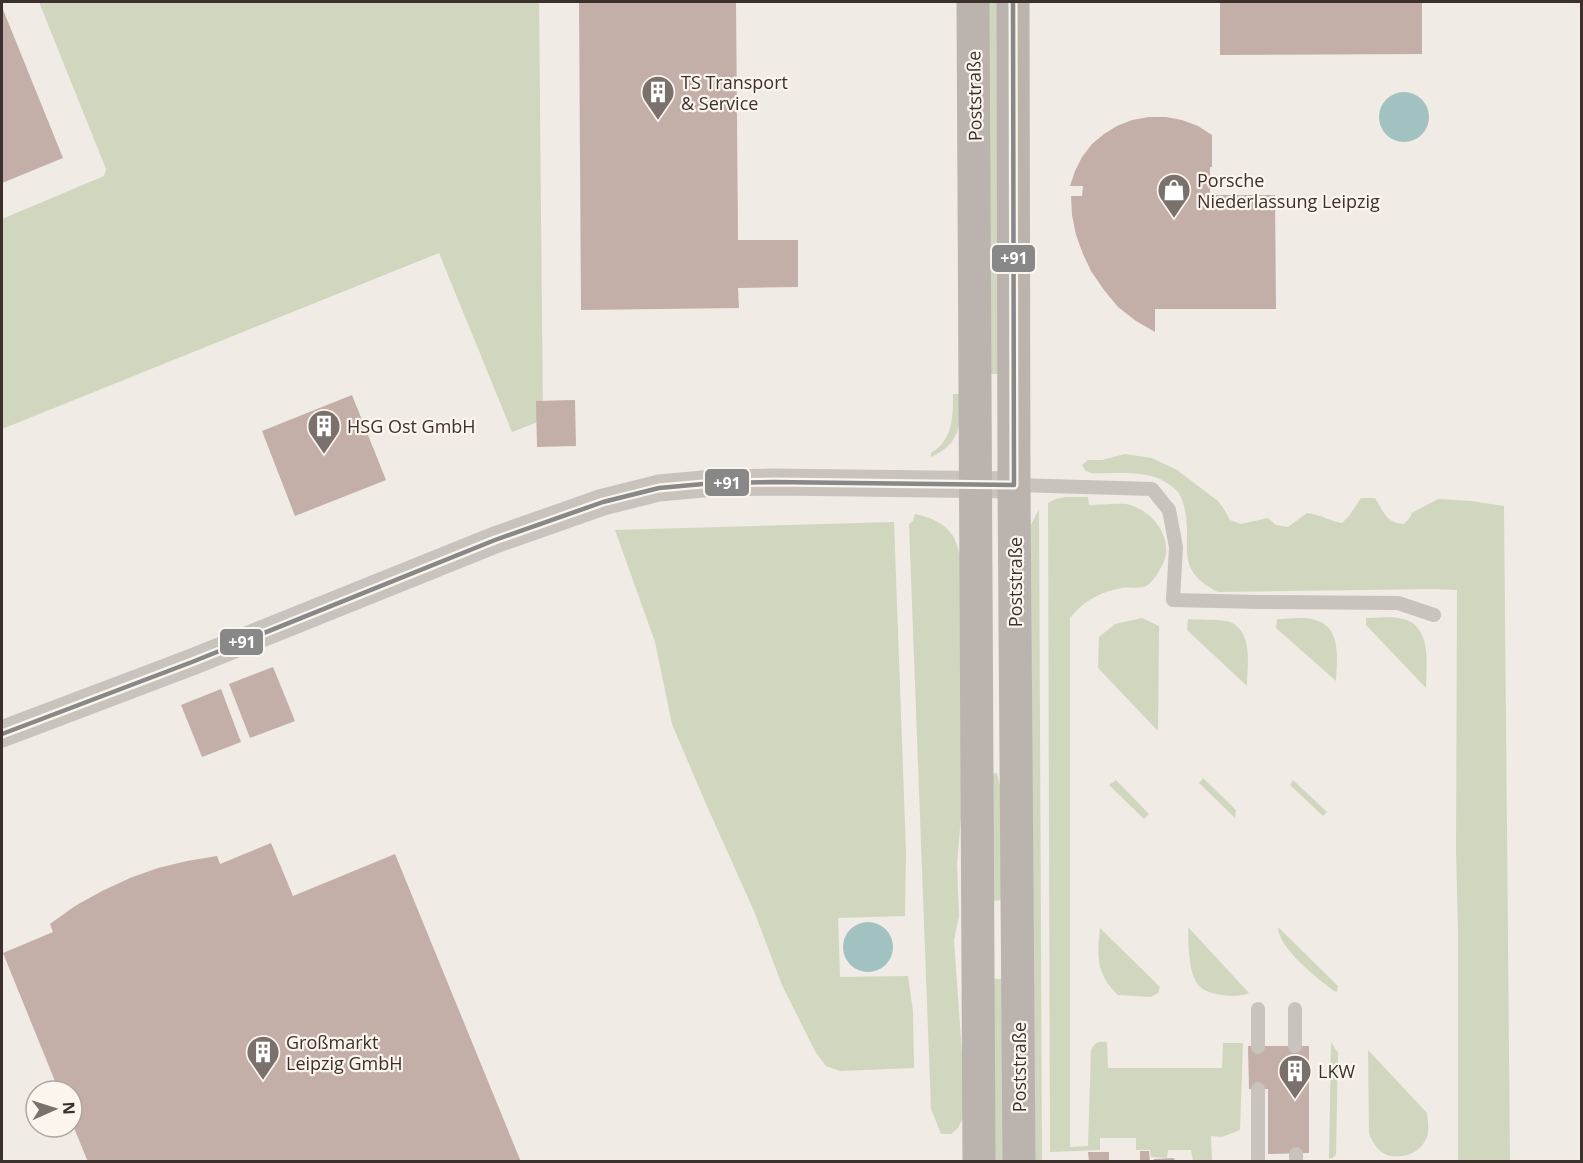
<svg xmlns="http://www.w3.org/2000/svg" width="1583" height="1163" font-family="'Open Sans',sans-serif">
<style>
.green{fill:#d1d6bf}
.water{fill:#a1c2c1}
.building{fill:#c3afa7}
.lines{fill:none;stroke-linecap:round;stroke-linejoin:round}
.lane{stroke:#c9c3be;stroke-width:14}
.street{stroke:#c9c3be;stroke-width:27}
.secondary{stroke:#bab3ae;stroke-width:33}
.bus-1-casing{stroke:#fbf5ee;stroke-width:9}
.bus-1{stroke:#888;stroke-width:4.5}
.labels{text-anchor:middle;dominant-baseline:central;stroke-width:4.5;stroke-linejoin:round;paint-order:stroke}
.poi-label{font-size:18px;fill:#3b302b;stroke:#fbf5ee;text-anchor:start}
.street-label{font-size:18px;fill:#3b302b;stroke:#fbf5ee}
.line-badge{stroke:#fbf5ee;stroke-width:2}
.badge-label{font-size:16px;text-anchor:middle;font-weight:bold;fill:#fff}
</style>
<rect width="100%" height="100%" fill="#f0ebe5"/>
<path class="green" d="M39 2H539L543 420 512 432 439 253 2 429V219L104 176 106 169Z
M988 2H999L1001 374H990Z
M953 394H961C961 423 961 444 931 457V453C953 440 953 417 953 394Z
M1125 454 1152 458 1177 470 1218 501 1224 509 1230 520 1241 524 1268 518 1276 525 1288 527 1307 513C1319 514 1330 521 1342 523L1349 516 1361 498H1375C1384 511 1385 523 1404 524L1409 519 1412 513 1438 499 1471 501 1504 506 1510 1161H1458V931L1456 851 1457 590 1434 589 1218 592C1206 586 1194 578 1189 564 1186 555 1187 543 1187 532 1187 520 1185 502 1178 492 1172 485 1160 478 1151 476 1132 471 1110 474 1091 473L1086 471 1082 465 1088 460H1102Z
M1065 497H1088L1089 505C1101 505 1114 503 1126 504 1148 508 1169 531 1166 554 1164 564 1158 574 1151 582 1144 591 1131 586 1121 588 1098 593 1085 600 1070 618V1147L1088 1146 1091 1050C1096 1042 1097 1041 1107 1042L1108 1068H1222L1223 1043H1243L1240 1130 1222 1137 1211 1136 1212 1161H1193L1191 1150H1168L1167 1158 1151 1157 1150 1150H1136V1138H1100V1150L1050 1152 1048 503 1056 499Z
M1039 509 1042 1162 1033 1161 1031 525Z
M915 514C929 517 944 522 953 536 956 541 958 549 960 555L962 805 957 864 959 916 954 940 966 1112 958 1128 951 1134H941L931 1109 909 524 913 521Z
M894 522 906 852 905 916 838 918 840 977 908 976 913 1011 914 1068 840 1071 826 1066 816 1053 782 985 754 911 706 804 672 724 655 642 615 530Z
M1391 617C1398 618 1408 619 1414 624 1431 639 1426 668 1426 688L1366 625V618Z
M1142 618 1159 626 1158 731 1098 668 1099 637 1115 624Z
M1188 619C1198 620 1222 619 1230 622 1254 632 1247 666 1247 686L1187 630Z
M1277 619C1289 619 1304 616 1315 620 1342 627 1337 659 1336 681L1276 628Z
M997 773 1001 791 1004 900 992 901 991 774Z
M1203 778 1236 810 1235 818 1199 783Z
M1116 780 1149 814 1144 819 1109 785Z
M1293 780 1327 812 1323 816 1290 785Z
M1188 927 1249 993C1240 997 1230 996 1221 995 1215 994 1207 992 1203 989 1187 979 1189 944 1188 927Z
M1278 927 1338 986 1337 992 1334 991C1318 979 1278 948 1278 927Z
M1100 928 1160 987 1158 993 1151 997 1118 995C1096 973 1097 958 1100 928Z
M994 979H1004L1005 1161H994Z
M1331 1042 1338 1053 1336 1154 1334 1157 1329 1159Z
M1368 1050 1427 1113C1428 1122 1430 1133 1425 1141 1418 1155 1396 1161 1383 1153 1376 1148 1372 1141 1369 1134Z"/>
<path class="water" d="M1379 117a25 25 0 1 1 50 0a25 25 0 1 1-50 0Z
M843 947a25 25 0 1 1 50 0a25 25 0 1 1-50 0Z"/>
<path class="building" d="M579 2H736L738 240H798V287L738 288 739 308 581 310Z
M1220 2H1422V54L1220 55Z
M2 7 63 158 2 183Z
M1149 117H1166L1182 120 1198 126 1212 135V167H1210V195H1275L1276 309H1155V332L1136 321 1118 307 1104 290 1091 271 1083 254 1076 235 1072 215 1071 196H1082L1083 186H1070L1075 171 1082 157 1092 144 1104 134 1117 126 1132 120Z
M352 395 386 480 295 516 262 431Z
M575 400 576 446 537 447 536 401Z
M273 667 295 721 250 738 229 684Z
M221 689 241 742 202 757 181 705Z
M271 843 293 896 395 854 521 1162H88L72 1123V1091H59L3 953 53 932 50 924 75 906 102 891 130 878 158 868 187 861 217 856 220 864Z
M1248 1046H1309V1153L1268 1154V1089H1249Z
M1140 1151H1149L1150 1162H1140Z
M1088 1152H1109V1162H1089Z
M1174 1158 1175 1162H1154V1159Z"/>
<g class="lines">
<path class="lane" d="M1014 485 1152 489 1169 510 1176 547 1173 600 1260 602 1398 603 1434 615
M1258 1009V1047
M1295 1009V1046
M1258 1162V1089
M1296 1162V1154"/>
<path class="street" d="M2 734 192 662 495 540 603 502 659 488 714 483 773 482 1014 485"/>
<path class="secondary" d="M973 2 979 1162
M1013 2 1014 485 1019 1162"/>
<g class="bus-1-casing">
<path id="bus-1" d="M2 734 192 662 495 540 603 502 659 488 714 483 773 482 1014 485 1013 2"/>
</g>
<use href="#bus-1" class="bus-1"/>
</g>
<defs>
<g id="building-pin" transform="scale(1.725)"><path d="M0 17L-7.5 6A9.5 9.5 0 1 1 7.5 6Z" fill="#7a716c" stroke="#fbf5ee"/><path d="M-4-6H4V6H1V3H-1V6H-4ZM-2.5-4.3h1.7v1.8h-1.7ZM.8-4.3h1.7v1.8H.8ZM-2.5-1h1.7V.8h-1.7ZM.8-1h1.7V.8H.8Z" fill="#fff"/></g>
<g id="shop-pin" transform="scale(1.725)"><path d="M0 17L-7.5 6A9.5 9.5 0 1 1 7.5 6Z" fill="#7a716c" stroke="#fbf5ee"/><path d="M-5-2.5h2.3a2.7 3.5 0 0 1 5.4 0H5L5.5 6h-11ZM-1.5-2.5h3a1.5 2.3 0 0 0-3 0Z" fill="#fff"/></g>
</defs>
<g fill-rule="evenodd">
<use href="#building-pin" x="658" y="92"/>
<use href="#shop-pin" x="1174" y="190"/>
<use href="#building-pin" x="324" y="426"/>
<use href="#building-pin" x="263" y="1052"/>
<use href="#building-pin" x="1295" y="1071"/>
</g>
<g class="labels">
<g class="poi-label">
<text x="681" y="82">TS Transport<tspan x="681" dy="21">&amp; Service</tspan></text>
<text x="1197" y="180">Porsche<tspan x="1197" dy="21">Niederlassung Leipzig</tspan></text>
<text x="347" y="426">HSG Ost GmbH</text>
<text x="286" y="1042">Großmarkt<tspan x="286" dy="21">Leipzig GmbH</tspan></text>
<text x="1318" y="1071">LKW</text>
</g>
<g class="street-label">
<text transform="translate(974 96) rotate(-91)">Poststraße</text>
<text transform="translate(1015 582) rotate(-90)">Poststraße</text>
<text transform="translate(1019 1067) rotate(-90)">Poststraße</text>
</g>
</g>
<g class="line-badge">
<rect x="991" y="244" width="45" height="29" rx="6" fill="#888"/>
<rect x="704" y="468" width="46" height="29" rx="6" fill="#888"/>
<rect x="219" y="628" width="45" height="28" rx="6" fill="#888"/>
</g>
<g class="badge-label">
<text x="1014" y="264">+91</text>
<text x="727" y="489">+91</text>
<text x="242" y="648">+91</text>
</g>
<rect width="1583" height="1163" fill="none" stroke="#3b302b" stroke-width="6"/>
<g transform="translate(54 1109) rotate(87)"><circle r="28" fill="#fbf5ee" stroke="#aea6a0" stroke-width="1.5"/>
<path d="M0-4.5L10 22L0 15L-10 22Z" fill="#7a716c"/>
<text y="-9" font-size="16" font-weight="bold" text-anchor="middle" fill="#3b302b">N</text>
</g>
</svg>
